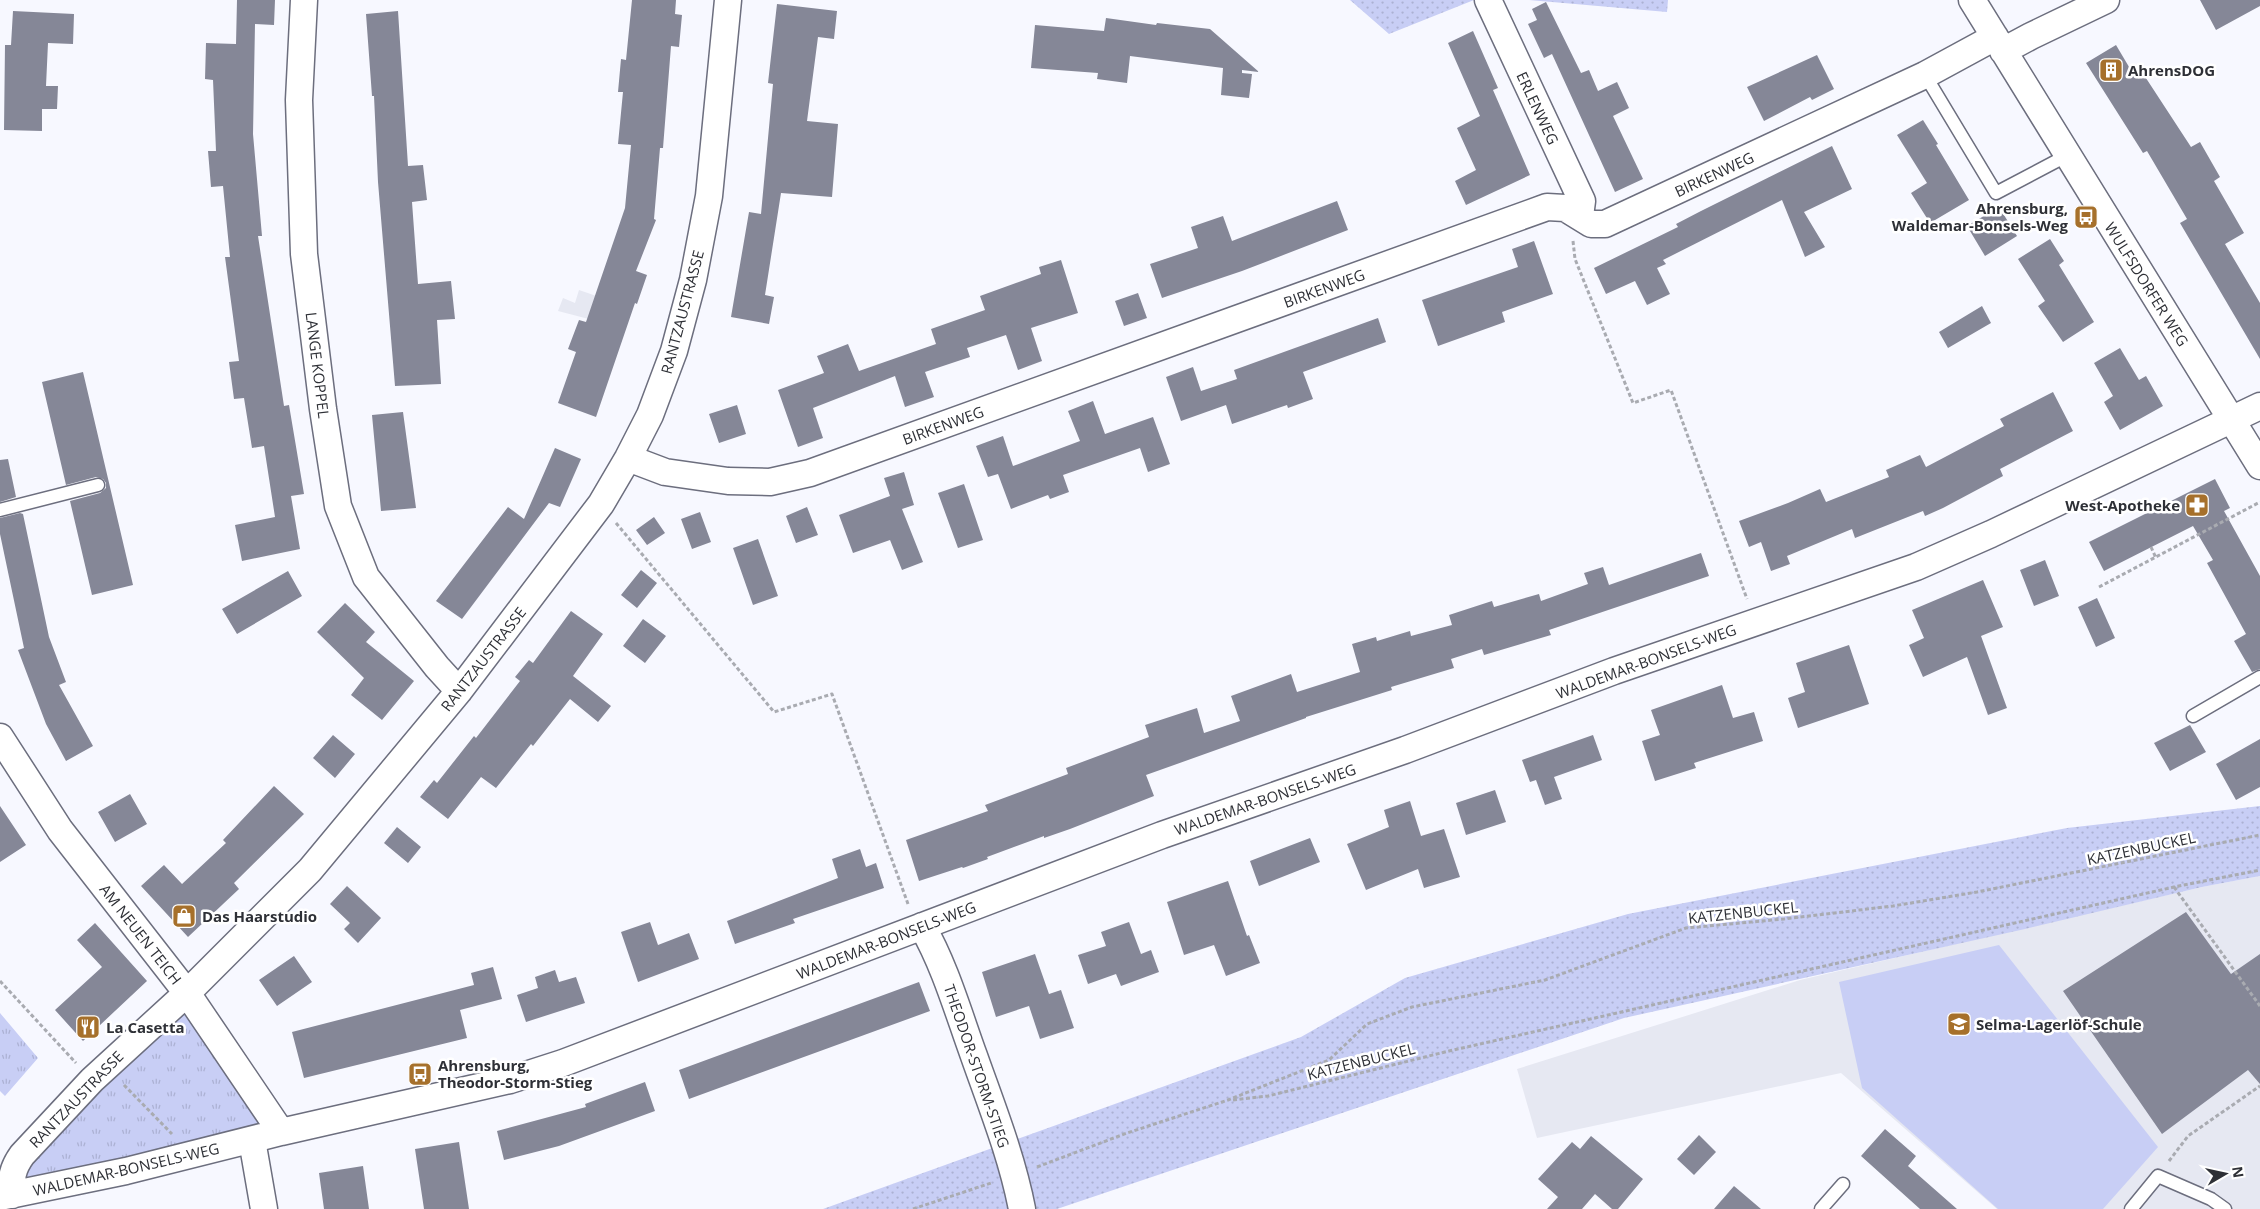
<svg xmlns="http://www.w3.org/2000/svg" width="2260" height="1209" font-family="'Open Sans',sans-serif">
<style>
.built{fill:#e6e8f2}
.grass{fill:url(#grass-tufts)}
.park{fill:url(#park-dots)}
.pitch{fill:#c8cef5}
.building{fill:#858797}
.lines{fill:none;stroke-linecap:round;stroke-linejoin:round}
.service-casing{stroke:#6c6e7e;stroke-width:15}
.minor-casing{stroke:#6c6e7e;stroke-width:29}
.path{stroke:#a9abb1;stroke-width:3;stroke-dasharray:4 2.5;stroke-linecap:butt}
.service{stroke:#fff;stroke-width:12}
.minor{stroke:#fff;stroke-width:26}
.labels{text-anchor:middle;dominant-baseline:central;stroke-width:5;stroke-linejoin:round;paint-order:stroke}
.poi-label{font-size:15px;font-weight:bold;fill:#2e3036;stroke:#fff;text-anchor:start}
.street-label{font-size:15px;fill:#2e3036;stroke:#fff}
</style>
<defs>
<pattern id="grass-tufts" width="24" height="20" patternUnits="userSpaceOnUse" patternTransform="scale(1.25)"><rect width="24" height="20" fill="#c8cef5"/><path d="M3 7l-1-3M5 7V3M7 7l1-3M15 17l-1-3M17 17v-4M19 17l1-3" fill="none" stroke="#acb1d3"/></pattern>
<pattern id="park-dots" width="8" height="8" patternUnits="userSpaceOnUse" patternTransform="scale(1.25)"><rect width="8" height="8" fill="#c8cef5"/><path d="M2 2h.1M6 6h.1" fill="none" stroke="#acb1d3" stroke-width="1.8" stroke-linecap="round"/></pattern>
</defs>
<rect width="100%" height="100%" fill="#f7f8ff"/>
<path class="built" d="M579 290 611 301 604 323 558 311 563 298 575 303Z
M2260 876V1209H1997L1841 1073 1537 1138 1517 1069 1800 980 2202 887Z"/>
<path class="grass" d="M182 1005 265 1126 20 1189 19 1168Z
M0 1013 38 1058 5 1096 0 1091Z"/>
<path class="park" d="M1350 0H1474L1389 34Z
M1529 0H1668L1667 12Z
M2260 806V876L2202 887 2025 929 1624 1018 1057 1209H823L1301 1037 1405 978 1628 914 2067 828Z"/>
<path class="pitch" d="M1999 945 2158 1147 2103 1209H1998L1862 1088 1839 982Z"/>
<path class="building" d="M237 0H275L274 25 255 24 253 134 262 236H258L284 406 289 405 304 494 291 496 300 549 242 561 235 525 275 517 264 446 252 448 244 398 234 399 229 362 239 361 225 257H230L223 186 211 187 208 151H216L213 80 205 79 206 43 236 44Z
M632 0H676L675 14 682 15 679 47 671 46 663 148H660L654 219 656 220 636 271 647 275 637 304 635 303 596 417 558 403 576 352 568 349 579 320 586 322 625 208 631 145 618 144 623 92H618L621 59 626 60Z
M2200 0H2260V6L2216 30Z
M1546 2 1581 73 1589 70 1598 91 1617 82 1629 108 1613 116 1643 179 1615 192 1552 54 1544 58 1528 24 1537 20 1532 9Z
M777 4 837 11 834 39 818 37 807 121 838 124 832 197 781 193 765 295 774 297 769 324 731 317 749 212 761 214 773 84 768 83Z
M13 11 74 14 73 44 48 43 46 86H58L57 109H42V131L4 130 5 45H11Z
M398 11 408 166 423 165 427 200 412 202 418 284 451 281 455 319 437 320 441 384 395 386 378 182 374 96H372L366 14Z
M1106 18 1156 25 1157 23 1210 29 1259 72 1242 70V73L1252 74 1249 98 1221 95 1223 68 1130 56 1127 83 1097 79 1098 73 1031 68 1035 25 1104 31Z
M1473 31 1498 88 1493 90 1530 175 1466 205 1455 181 1476 170 1457 128 1480 116 1448 43Z
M2116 45 2135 77 2142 72 2191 147 2200 142 2220 177 2214 181 2244 233 2225 244 2260 303V359L2180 223 2187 219 2147 151 2143 153 2086 63Z
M1817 55 1834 89 1812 100 1810 97 1764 121 1747 87Z
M1923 120 1938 144 1936 145 1969 200 1930 223 1911 193 1927 183 1897 135Z
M1832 146 1852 189 1804 212 1825 247 1805 257 1782 200 1663 260 1666 264 1657 268 1670 294 1647 305 1635 281 1606 294 1594 268 1678 227 1676 224 1701 211Z
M1337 201 1348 230 1242 271 1162 298 1150 264 1198 248 1191 227 1223 216 1232 241Z
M1999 207 2017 236 1985 256 1967 226Z
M2050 239 2064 261 2059 265 2094 322 2063 342 2038 306 2045 301 2018 259Z
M1534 241 1553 294 1502 312 1505 322 1438 346 1422 300 1518 267 1512 249Z
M1061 260 1078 313 1031 328 1042 361 1018 370 1006 335 967 348 970 357 925 372 934 397 905 407 895 376 813 408 823 438 798 447 778 390 824 373 817 356 848 344 859 371 936 344 931 329 985 310 980 296 1041 274 1039 267Z
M1138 293 1147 318 1124 326 1115 301Z
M1982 306 1991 323 1948 348 1939 332Z
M1378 318 1386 342 1303 372 1313 399 1288 408 1287 405 1232 424 1226 405 1181 421 1166 377 1193 367 1201 391 1237 379 1234 370Z
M2120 348 2139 380 2146 376 2163 406 2120 430 2104 402 2113 396 2094 363Z
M83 372 133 585 92 595 70 501 100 493 106 488V483L103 479 96 477 66 485 42 382Z
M2053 392 2073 431 2000 469 2003 476 1943 508 1925 516 1923 511 1855 538 1852 529 1787 556 1790 564 1771 571 1761 542 1749 547 1739 521 1788 503 1820 489 1826 502 1889 477 1886 470 1920 455 1926 467 2004 426 2000 419Z
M1093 401 1105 434 1153 417 1170 464 1148 472 1140 448 1063 475 1069 492 1050 499 1048 495 1011 509 998 474 988 477 976 446 1003 436 1013 466 1080 441 1068 411Z
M737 405 746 434 719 443 709 414Z
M403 412 416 508 381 511 372 415Z
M555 448 581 459 560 507 549 503 462 619 436 601 508 507 524 519Z
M8 459 16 497 0 502V460Z
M904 472 914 505 902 509 923 562 902 570 890 540 853 553 839 515 890 496 884 478Z
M2215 479 2230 508 2224 511 2260 576V669L2252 672 2234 641 2246 634 2207 563 2213 560 2193 526 2104 571 2089 542Z
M964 484 983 540 958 548 938 493Z
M807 507 818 535 796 543 786 516Z
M700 512 711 542 692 549 681 519Z
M20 513 23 514 49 637 66 682 59 685 93 746 66 761 46 724 18 650 24 648 0 534V518Z
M654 517 665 533 647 545 636 530Z
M758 539 778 596 753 605 733 548Z
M1701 553 1709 576 1549 630 1551 635 1484 655 1482 649 1451 659 1454 668 1391 687 1392 690 1306 717V718L1146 775 1154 796 1070 829 1044 838V836L987 857 988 859 963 868 962 867 919 881 906 840 988 811 985 805 1068 774 1066 768 1149 737 1145 725 1197 708 1204 733 1240 721 1231 696 1291 674 1297 692 1360 672 1352 644 1376 637 1377 641 1410 631 1411 636 1452 625 1449 615 1492 601 1494 607 1539 594 1541 601 1588 584 1584 573 1603 567 1609 585Z
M2045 560 2059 596 2034 606 2020 570Z
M641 570 657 583 637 608 621 595Z
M288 571 302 596 237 634 222 609Z
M1983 580 2003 627 1981 636 2007 708 1988 715 1967 657 1923 677 1909 645 1924 638 1912 610Z
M2097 598 2115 638 2096 647 2078 607Z
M345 603 375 632 366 642 414 681 382 720 351 695 364 678 317 632Z
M571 611 603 634 573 676 611 706 598 722 570 699 533 746 531 744 496 788 481 777 448 819 420 797 434 780 437 783 474 736 476 738 520 681 515 677 529 660 533 663Z
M643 619 666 636 645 663 623 646Z
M1849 645 1869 704 1798 728 1788 698 1805 692 1796 663Z
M1722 685 1733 718 1754 712 1763 741 1694 763 1696 768 1655 781 1642 741 1660 735 1651 710Z
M2190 725 2206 752 2170 771 2154 743Z
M333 735 355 754 335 778 313 758Z
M1593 735 1602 760 1554 777 1562 799 1545 805 1536 780 1530 782 1522 760Z
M2260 739V787L2236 800 2216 764Z
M274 786 304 814 234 883 239 889 188 937 141 886 164 865 182 884 226 843 223 840Z
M1495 790 1506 822 1466 835 1456 803Z
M130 794 147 824 115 842 98 812Z
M1410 801 1421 836 1444 829 1460 877 1424 888 1418 869 1366 890 1347 844 1389 827 1384 810Z
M0 806 26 845 0 862Z
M397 827 421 847 408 863 384 843Z
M1310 838 1320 862 1259 886 1250 861Z
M860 849 866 867 876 863 884 888 793 919 795 923 735 944 727 921 838 878 832 859Z
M1228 881 1247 936 1249 935 1260 963 1226 976 1214 945 1184 955 1167 902Z
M347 886 381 918 358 943 344 929 350 923 330 904Z
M2186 912 2231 974 2260 954V1084L2248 1070 2162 1134 2063 991Z
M650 922 658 945 689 933 699 959 638 982 621 932Z
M1129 922 1141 954 1151 950 1159 972 1121 986 1116 974 1088 984 1078 955 1106 946 1101 932Z
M95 923 147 981 83 1041 55 1010 102 967 77 940Z
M1035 954 1049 994 1061 990 1074 1028 1040 1039 1029 1006 996 1017 982 972Z
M294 956 312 982 277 1006 259 980Z
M493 967 502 999 460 1010 467 1038 304 1078 292 1032 474 985 471 973Z
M555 970 559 982 576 977 585 1003 526 1022 517 995 538 988 535 977Z
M919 982 930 1011 689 1099 679 1070Z
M645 1082 655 1111 559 1146 504 1160 497 1131 586 1107 585 1104Z
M1885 1129 1916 1156 1908 1166 1957 1209H1920L1861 1156Z
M1699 1135 1716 1152 1694 1175 1677 1159Z
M1591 1136 1643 1179 1618 1209H1612L1595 1194 1582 1209H1547L1558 1197 1538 1179 1572 1142 1580 1149Z
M459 1142 469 1209H424L415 1149Z
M363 1166 369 1209H324L319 1173Z
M1734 1186 1761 1209H1714Z"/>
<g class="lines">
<g class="service-casing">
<path id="service" d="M1925 75 1996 193 2068 155
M0 510 98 485
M2193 716 2260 677
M1821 1209 1843 1184
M2131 1209 2158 1176 2211 1199 2225 1209"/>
</g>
<g class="minor-casing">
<path id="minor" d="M304 0 299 100 304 254 323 409 338 506 366 577 437 667 459 691
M1488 0 1582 201 1580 216
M1972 0 2260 466
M2003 51 2031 36 2106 0
M628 458 665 472 728 481 770 482 810 473 1547 207 1565 208 1591 224H1605L1925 75 1995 37
M0 737 60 830 187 993 281 1132
M922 926C945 966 958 1012 974 1056 992 1107 1012 1157 1022 1209
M252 1140 264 1209
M12 1195C11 1178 12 1169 22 1155L92 1080 187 993 310 870 459 691 601 504 628 458 650 415 674 351 693 280 709 196 728 0
M0 1197 126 1171 281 1132 510 1080 563 1063 1162 835 1405 750 1614 671 1916 567 1991 534 2260 406"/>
</g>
<path class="path" d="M1573 241 1575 259 1633 403 1671 390 1747 599
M616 523 774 712 832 694 908 904
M2151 547 2156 558
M2099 587 2260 502
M2174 887 2260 1006
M0 981 76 1063
M124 1085 172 1134
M1233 1100 1268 1096 1449 1051 2174 887 2260 870
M2169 1161 2188 1136 2260 1086
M1037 1167 1127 1133 1228 1100 1329 1060 1367 1024 1412 1007 1545 980 1686 928 1784 919 1893 906 1977 892 2260 835
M913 1209 991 1183"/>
<use href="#service" class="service"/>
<use href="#minor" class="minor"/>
</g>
<defs>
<g id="building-square" transform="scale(1.25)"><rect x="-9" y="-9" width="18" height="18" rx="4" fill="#a6702b" stroke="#fff"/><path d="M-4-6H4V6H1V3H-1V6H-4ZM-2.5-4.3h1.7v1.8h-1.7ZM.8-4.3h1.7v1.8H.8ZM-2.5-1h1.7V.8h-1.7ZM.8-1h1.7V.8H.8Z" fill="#fff"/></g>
<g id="bus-square" transform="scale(1.25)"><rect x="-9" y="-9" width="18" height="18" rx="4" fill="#a6702b" stroke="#fff"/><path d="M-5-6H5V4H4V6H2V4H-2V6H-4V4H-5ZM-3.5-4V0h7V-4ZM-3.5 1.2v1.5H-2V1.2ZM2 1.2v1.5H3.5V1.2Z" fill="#fff"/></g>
<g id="pharmacy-square" transform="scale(1.25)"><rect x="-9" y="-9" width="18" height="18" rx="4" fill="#a6702b" stroke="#fff"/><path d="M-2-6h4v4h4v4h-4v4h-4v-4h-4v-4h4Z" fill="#fff"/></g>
<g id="shop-square" transform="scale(1.25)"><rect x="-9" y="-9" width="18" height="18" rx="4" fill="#a6702b" stroke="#fff"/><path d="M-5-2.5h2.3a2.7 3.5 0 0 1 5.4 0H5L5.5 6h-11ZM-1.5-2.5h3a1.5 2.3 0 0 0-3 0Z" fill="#fff"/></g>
<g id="school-square" transform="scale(1.25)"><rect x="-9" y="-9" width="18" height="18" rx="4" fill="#a6702b" stroke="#fff"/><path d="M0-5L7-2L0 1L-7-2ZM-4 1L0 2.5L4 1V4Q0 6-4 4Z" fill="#fff"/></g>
<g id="restaurant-square" transform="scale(1.25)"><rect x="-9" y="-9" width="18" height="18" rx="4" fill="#a6702b" stroke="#fff"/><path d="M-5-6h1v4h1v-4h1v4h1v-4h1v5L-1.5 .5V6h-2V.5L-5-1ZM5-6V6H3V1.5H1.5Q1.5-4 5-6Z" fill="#fff"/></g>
</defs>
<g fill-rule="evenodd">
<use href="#building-square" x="2111" y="70"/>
<use href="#bus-square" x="2086" y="217"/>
<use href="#pharmacy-square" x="2197" y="505"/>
<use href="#shop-square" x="184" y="916"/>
<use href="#school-square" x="1959" y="1024"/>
<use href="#restaurant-square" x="88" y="1027"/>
<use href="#bus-square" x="420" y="1074"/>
</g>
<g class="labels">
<g class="poi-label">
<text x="2128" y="70">AhrensDOG</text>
<text x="2068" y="208" text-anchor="end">Ahrensburg,<tspan x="2068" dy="17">Waldemar-Bonsels-Weg</tspan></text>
<text x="2180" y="505" text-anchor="end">West-Apotheke</text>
<text x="202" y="916">Das Haarstudio</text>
<text x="1976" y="1024">Selma-Lagerlöf-Schule</text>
<text x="106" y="1027">La Casetta</text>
<text x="438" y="1065">Ahrensburg,<tspan x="438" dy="17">Theodor-Storm-Stieg</tspan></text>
</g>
<g class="street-label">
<text transform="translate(1538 108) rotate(65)">ERLENWEG</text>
<text transform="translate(1714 174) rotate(-25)">BIRKENWEG</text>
<text transform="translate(2147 284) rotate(58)">WULFSDORFER WEG</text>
<text transform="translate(1324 288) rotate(-20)">BIRKENWEG</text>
<text transform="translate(682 312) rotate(-75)">RANTZAUSTRASSE</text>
<text transform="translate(318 365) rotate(83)">LANGE KOPPEL</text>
<text transform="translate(943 425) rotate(-20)">BIRKENWEG</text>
<text transform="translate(483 659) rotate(-52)">RANTZAUSTRASSE</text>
<text transform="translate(1646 661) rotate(-20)">WALDEMAR-BONSELS-WEG</text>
<text transform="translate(1265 799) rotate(-19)">WALDEMAR-BONSELS-WEG</text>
<text transform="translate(2141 848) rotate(-12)">KATZENBUCKEL</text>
<text transform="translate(1743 912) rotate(-6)">KATZENBUCKEL</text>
<text transform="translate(141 934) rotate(52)">AM NEUEN TEICH</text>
<text transform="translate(886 940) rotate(-21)">WALDEMAR-BONSELS-WEG</text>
<text transform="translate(1361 1061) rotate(-14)">KATZENBUCKEL</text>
<text transform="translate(977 1066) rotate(71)">THEODOR-STORM-STIEG</text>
<text transform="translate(76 1099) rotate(-46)">RANTZAUSTRASSE</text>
<text transform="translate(126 1169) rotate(-13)">WALDEMAR-BONSELS-WEG</text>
</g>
</g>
<g transform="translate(2225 1174) rotate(81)" stroke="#ffffff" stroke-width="4" paint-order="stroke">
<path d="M0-4L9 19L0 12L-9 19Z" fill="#2e3036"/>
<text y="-8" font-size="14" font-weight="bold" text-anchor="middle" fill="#2e3036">N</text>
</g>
</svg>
